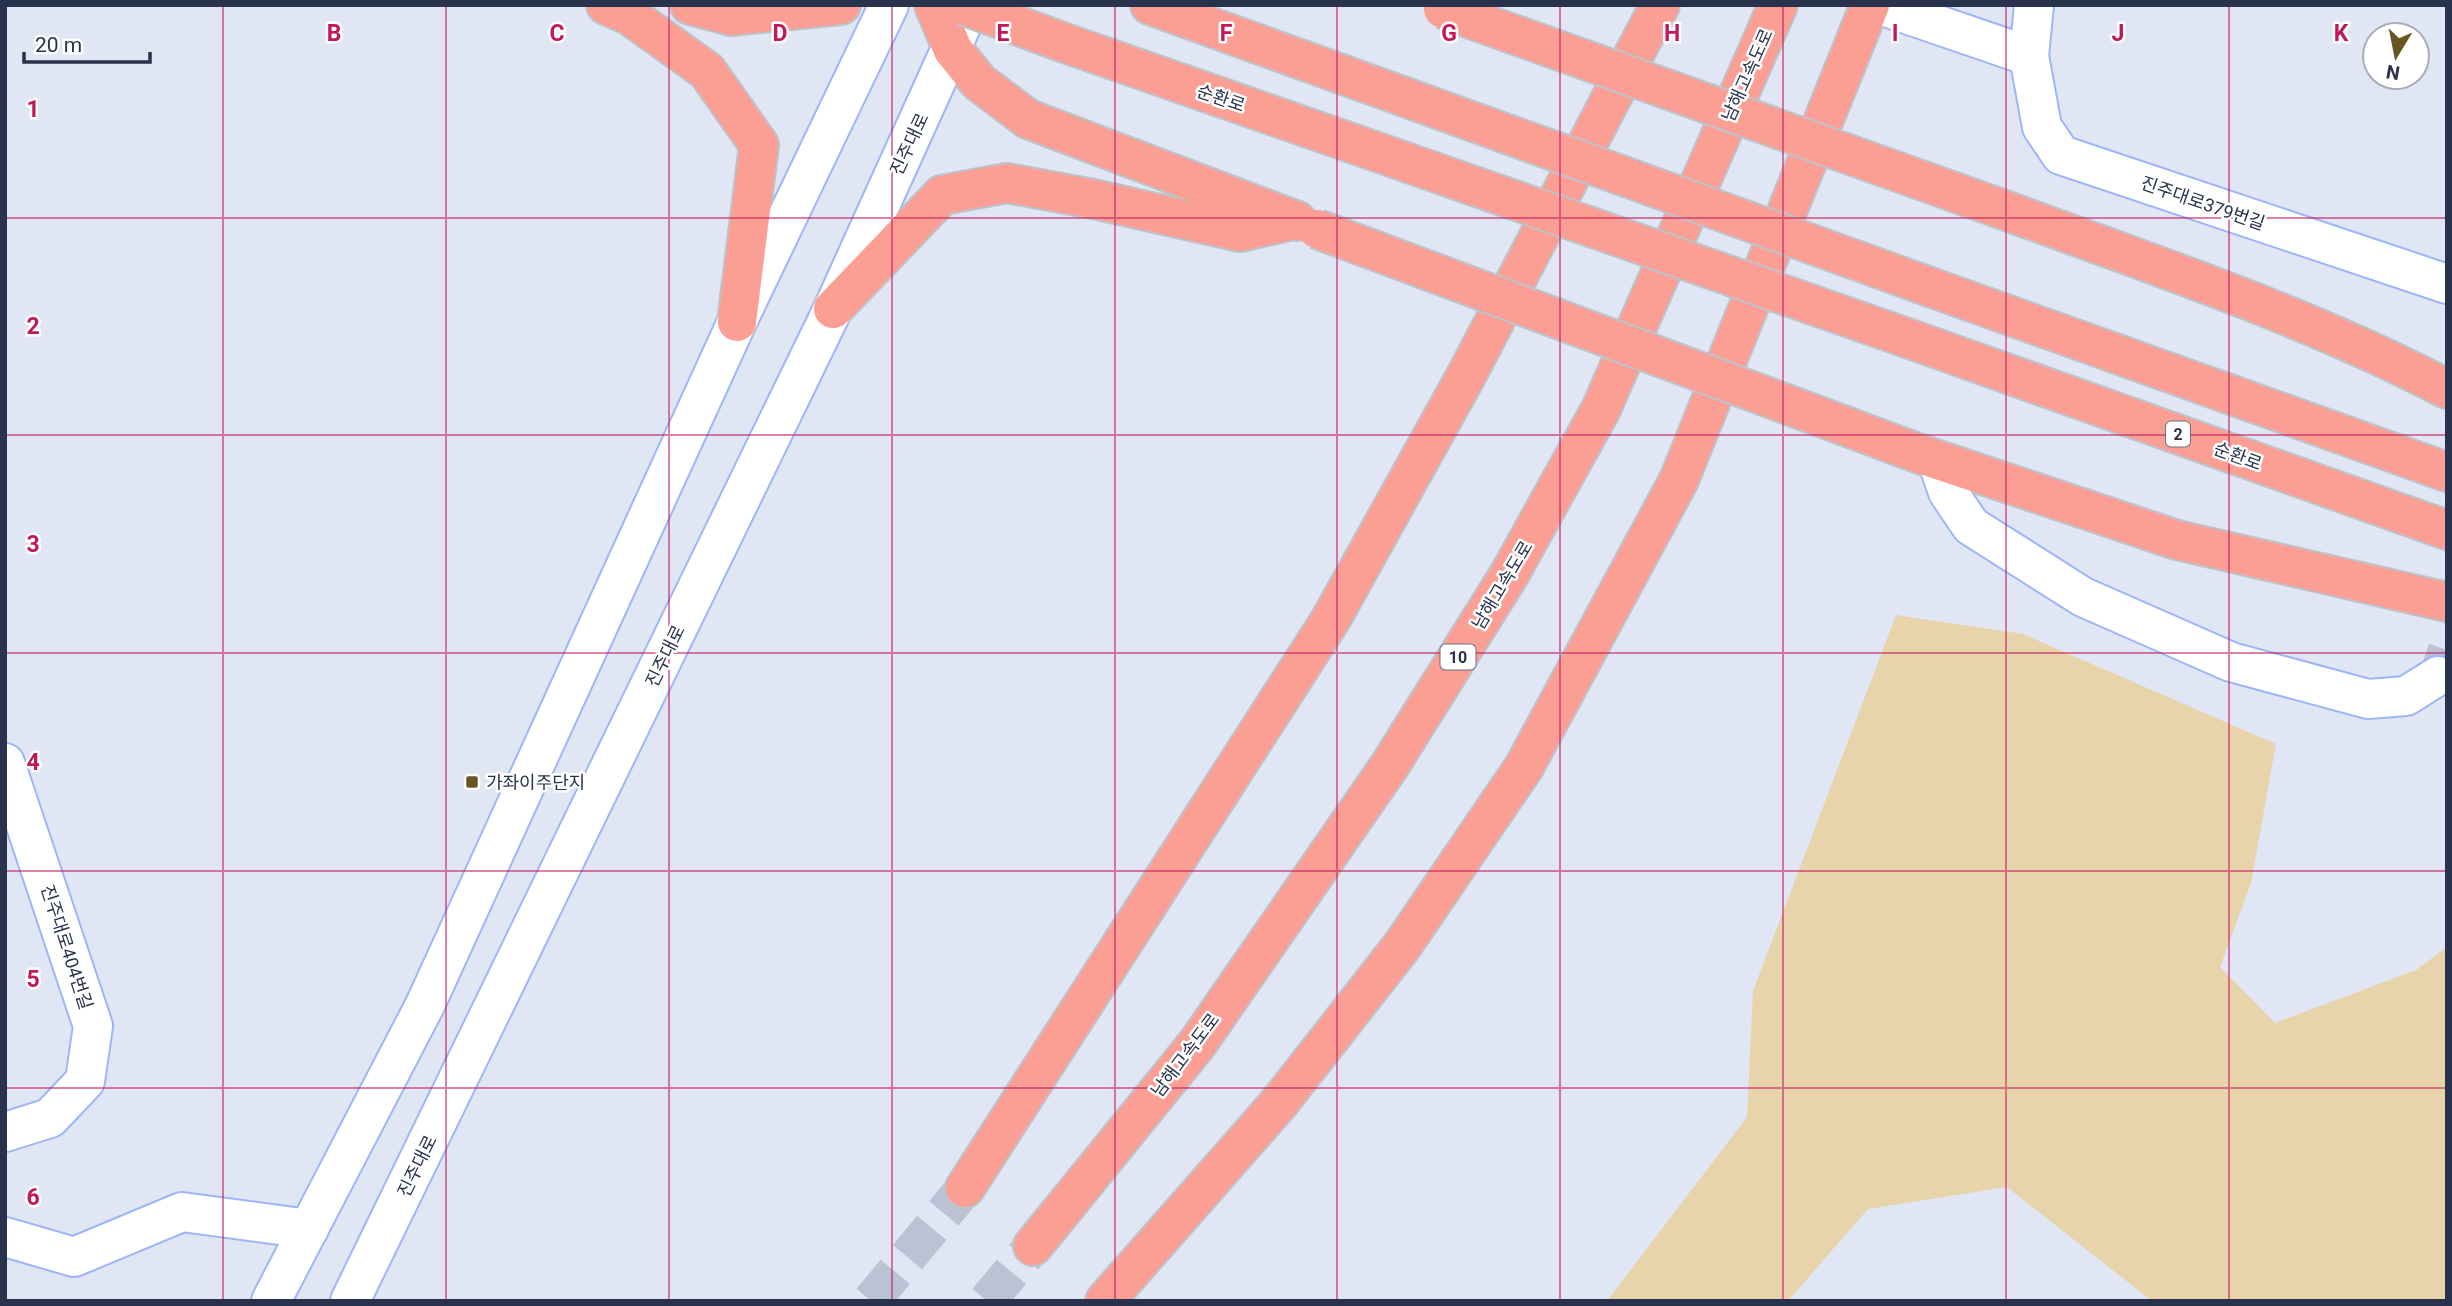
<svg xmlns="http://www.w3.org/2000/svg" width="2452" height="1306" font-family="Roboto,'Noto Sans KR',sans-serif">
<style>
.green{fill:#e7d4aa}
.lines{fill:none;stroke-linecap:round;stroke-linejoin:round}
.street-tunnel{stroke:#bbc2d3;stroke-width:38;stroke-dasharray:38 19;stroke-linecap:butt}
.highway-tunnel{stroke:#bbc2d3;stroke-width:38;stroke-dasharray:38 19;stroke-linecap:butt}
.street-casing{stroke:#9cb6f8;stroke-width:42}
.secondary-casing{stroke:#9cb6f8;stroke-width:42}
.highway-casing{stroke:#bec2ca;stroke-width:42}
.street{stroke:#fff;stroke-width:38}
.secondary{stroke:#fff;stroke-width:38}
.highway{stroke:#fb9f94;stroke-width:38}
.highway-bridge-casing{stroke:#bec2ca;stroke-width:42;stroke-linecap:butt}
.highway-bridge{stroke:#fb9f94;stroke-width:38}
.grid{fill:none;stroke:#c2185b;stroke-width:2;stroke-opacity:0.55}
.poi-dot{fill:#695524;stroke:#fff;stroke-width:2.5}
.labels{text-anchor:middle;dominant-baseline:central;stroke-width:5;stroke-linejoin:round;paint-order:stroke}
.shield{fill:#fff;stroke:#687082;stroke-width:2}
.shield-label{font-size:16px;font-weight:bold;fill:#28324d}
.street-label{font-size:18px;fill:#28324d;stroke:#fff}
.poi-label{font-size:18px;fill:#28324d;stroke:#fff;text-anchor:start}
.grid-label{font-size:23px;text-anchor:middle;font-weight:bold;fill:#c2185b;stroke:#fff;stroke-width:5;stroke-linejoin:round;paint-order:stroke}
</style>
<rect width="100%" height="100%" fill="#e0e6f4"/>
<path class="green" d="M1896 615 2023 634 2276 744 2251 883 2220 967 2275 1023 2416 970 2447 947V1301H2152L2007 1187 1868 1209 1788 1301H1607L1747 1117 1753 991Z"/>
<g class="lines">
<path class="street-tunnel" d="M2438 676 2447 650"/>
<path class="highway-tunnel" d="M871 1301 965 1188
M987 1301 1033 1246"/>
<g class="street-casing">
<path id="street" d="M1880 5 2029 56 2042 127 2061 155 2447 284
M2029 56 2034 5
M1937 460 1948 492 1971 526 2083 597 2231 662 2368 699 2406 696 2438 676
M5 763 93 1026 85 1081 50 1118 5 1132
M5 1237 74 1257 182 1212 309 1229"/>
</g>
<g class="secondary-casing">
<path id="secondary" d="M271 1301 425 1005 737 322 889 5
M350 1301 833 309 963 22"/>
</g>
<g class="highway-casing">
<path id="highway" d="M606 5 629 15 707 71 759 145 737 322
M690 5 731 16 841 5
M934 5 953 50 979 82 1028 119 1297 221
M1150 5 1402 96
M1062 42 1380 153
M1996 207C2148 263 2303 314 2447 389
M1930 287 2447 472
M833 309 942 195 1007 183 1093 199 1240 232 1293 220
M1910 339 2447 530
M1920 454 2177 540 2447 602
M965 1188 1331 619 1466 376 1660 5
M1033 1246 1197 1044 1390 765 1509 575 1601 409 1778 5
M1105 1301 1279 1103 1402 946 1524 767 1679 480 1870 5"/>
</g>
<use href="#street" class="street"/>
<use href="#secondary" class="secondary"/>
<use href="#highway" class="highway"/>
<g class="highway-bridge-casing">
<path id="highway-bridge" d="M963 5 1062 42
M1443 9 1996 207
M1402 96 1930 287
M1380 153 1910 339
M1317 229 1920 454"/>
</g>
<use href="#highway-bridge" class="highway-bridge"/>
</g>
<path class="grid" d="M223 5V1301M446 5V1301M669 5V1301M892 5V1301M1115 5V1301M1337 5V1301M1560 5V1301M1783 5V1301M2006 5V1301M2229 5V1301M5 218H2447M5 435H2447M5 653H2447M5 871H2447M5 1088H2447"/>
<rect class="poi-dot" x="465" y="775" width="14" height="14" rx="3.5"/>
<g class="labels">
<g class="shield">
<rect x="2166" y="421.5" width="24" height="25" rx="5"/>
<rect x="1440.5" y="644.5" width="35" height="25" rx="5"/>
</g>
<g class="shield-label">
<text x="2178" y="434">2</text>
<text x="1458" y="657">10</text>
</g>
<g class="street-label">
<text transform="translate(1747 75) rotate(-66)">남해고속도로</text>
<text transform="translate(1221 98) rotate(19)">순환로</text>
<text transform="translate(909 144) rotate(-65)">진주대로</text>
<text transform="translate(2203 203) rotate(19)">진주대로379번길</text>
<text transform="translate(2238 456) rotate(20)">순환로</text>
<text transform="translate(1502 585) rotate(-59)">남해고속도로</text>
<text transform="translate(665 656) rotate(-64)">진주대로</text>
<text transform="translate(67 947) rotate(72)">진주대로404번길</text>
<text transform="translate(1185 1055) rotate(-53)">남해고속도로</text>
<text transform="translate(417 1166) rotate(-64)">진주대로</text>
</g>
<g class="poi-label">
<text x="486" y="782">가좌이주단지</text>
</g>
</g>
<g class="grid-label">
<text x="334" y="41">B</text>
<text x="557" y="41">C</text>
<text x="780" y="41">D</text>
<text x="1003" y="41">E</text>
<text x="1226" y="41">F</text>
<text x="1449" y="41">G</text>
<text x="1672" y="41">H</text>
<text x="1895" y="41">I</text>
<text x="2118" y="41">J</text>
<text x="2341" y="41">K</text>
<text x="33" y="117">1</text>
<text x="33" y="334">2</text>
<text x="33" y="552">3</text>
<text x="33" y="770">4</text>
<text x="33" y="987">5</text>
<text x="33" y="1205">6</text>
</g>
<rect width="2452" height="1306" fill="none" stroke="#28324d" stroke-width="14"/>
<g transform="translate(2396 56) rotate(190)"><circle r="33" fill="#ffffff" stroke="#a9adb8" stroke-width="2"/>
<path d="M0-5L12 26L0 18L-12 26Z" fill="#695524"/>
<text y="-10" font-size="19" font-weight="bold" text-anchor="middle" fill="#28324d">N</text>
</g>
<path d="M24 52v10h126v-10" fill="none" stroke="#28324d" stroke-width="3.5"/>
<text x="35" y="52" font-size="21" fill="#28324d" stroke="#ffffff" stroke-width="5" paint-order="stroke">20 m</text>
</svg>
